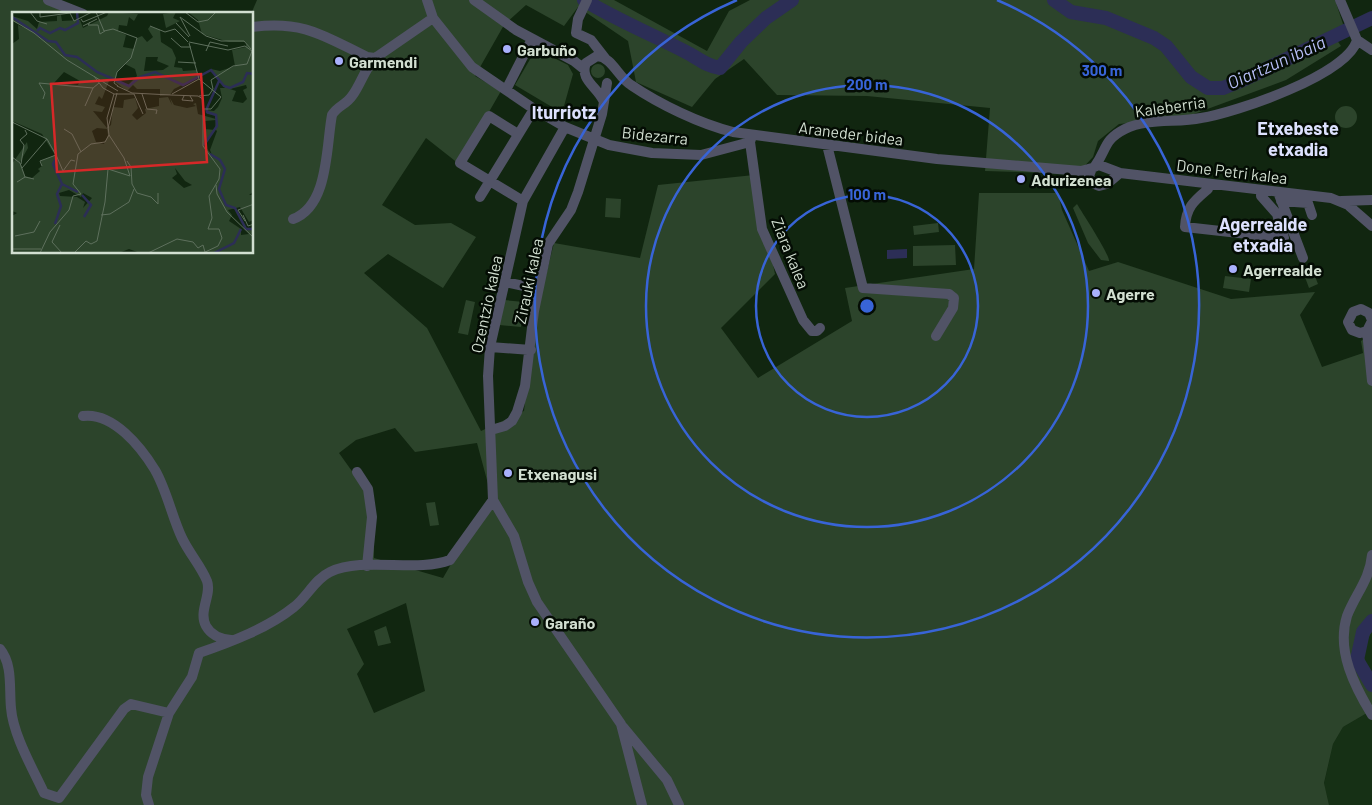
<svg xmlns="http://www.w3.org/2000/svg" width="1372" height="805" font-family="Barlow,sans-serif">
<style>
.built{fill:#163015}
.green{fill:#2c442b;fill-rule:evenodd}
.water{fill:#2c2e56}
.lines{fill:none;stroke-linecap:round;stroke-linejoin:round}
.river{stroke:#2c2e56;stroke-width:14}
.minor{stroke:#515366;stroke-width:10}
.ring{fill:none;stroke:#3864d7;stroke-width:2.5}
.poi-dot{fill:#a9b0fc;stroke:#040c04;stroke-width:2}
.labels{text-anchor:middle;dominant-baseline:central;stroke-width:5;stroke-linejoin:round;paint-order:stroke}
.poi-label{font-size:16px;font-weight:bold;fill:#d2dfd1;stroke:#040c04;text-anchor:start}
.street-label{font-size:16px;fill:#d2dfd1;stroke:#040c04}
.water-label{font-size:18px;font-style:italic;fill:#b6bdf5;stroke:#040c04}
.neighbourhood-label{font-size:18px;font-weight:bold;fill:#dde1fe;stroke:#040c04}
.inset-river{fill:none;stroke:#2c2e56;stroke-width:2.5}
.inset-road{fill:none;stroke:#5e705d;stroke-width:1}
.view{fill:#d62828;fill-opacity:0.15;stroke:#d62828;stroke-width:2.5}
.inset-edge{fill:none;stroke:#d2dfd1;stroke-width:2.5}
.centre{fill:#3864d7;stroke:#040c04;stroke-width:2.5}
.ring-label{font-size:15px;text-anchor:middle;font-weight:bold;fill:#3864d7;stroke:#040c04;stroke-width:5;stroke-linejoin:round;paint-order:stroke}
</style>
<rect width="100%" height="100%" fill="#112610"/>
<path class="built" d="M1372 631V674L1368 669 1362 651Z
M1367 713 1372 719V805H1329L1324 784 1333 744 1343 727Z"/>
<path class="green" d="M0 0H55L92 14H14V252H252L251 14 257 0H614L707 51 729 11 750 0H1335L1344 27 1332 33 1341 46 1286 80 1183 118 1119 124 1098 141 1093 157 1077 174 985 171 990 108 867 96 777 95 744 59 715 79 692 107 636 82 628 41 578 7 564 26 526 5 504 25 475 76 501 91 459 164 426 138 382 205 415 225 451 223 476 237 443 288 388 254 364 273 427 328 481 431 524 411 533 327 554 243 640 258 658 185 754 175 775 274 721 328 758 378 852 321 845 288 974 269 979 193H1058L1062 210 1089 271 1118 262 1231 299 1315 292 1300 315 1322 367 1363 353 1361 341 1372 334V631L1362 651 1368 669 1372 674V719L1367 713 1343 727 1333 744 1324 783 1329 805H0ZM395 428 415 452 477 443 491 495 443 578 374 558V502L339 453 356 440ZM406 603 425 691 374 713 357 674 364 664 347 629Z
M536 49 568 65 573 74 564 106 557 110 515 85Z
M591 71a7 7 0 1 1 14 0a7 7 0 1 1-14 0Z
M1335 117a11 11 0 1 1 22 0a11 11 0 1 1-22 0Z
M606 198 621 199 620 218 605 217Z
M1077 204C1083 214 1110 255 1109 261L1101 260 1088 243 1073 208Z
M938 223 939 232 914 235 913 226Z
M955 245 956 265 913 266V246Z
M1311 266 1318 284 1309 288 1302 269Z
M1225 276 1251 279 1249 292 1223 288Z
M466 300 475 302 468 335 458 333Z
M504 300 524 302 521 327 499 325Z
M435 502 439 525 430 526 426 503Z
M386 626 391 643 378 646 374 631Z"/>
<path class="water" d="M907 249V258L887 259V250Z"/>
<g class="lines">
<path class="river" d="M584 0C617 20 651 34 686 52 698 58 706 66 720 68L741 42 766 18 792 0
M1054 0 1071 12 1106 18 1154 38 1166 46 1191 77 1208 88H1223L1243 80 1372 18
M1372 621 1363 632 1357 660 1372 685"/>
<path class="minor" d="M48 0 83 14
M427 0 433 18 472 67 534 109 565 127 609 145 652 153 701 155 750 142 752 136
M474 0 516 30 574 61 584 69
M587 0 578 19 576 33 591 40 605 58
M1340 0 1357 40
M252 27C303 20 324 36 367 57L375 58 433 18
M1357 40 1372 50
M506 90 532 39
M604 102C598 87 579 80 586 63L597 56C612 57 618 77 631 85 659 104 700 124 733 132L937 159 1081 171 1092 168
M565 127 523 201 490 347 488 376 493 500 514 536 528 582 537 602 621 724 642 805
M518 134 489 116 460 163 523 201
M750 142 762 229 803 320 812 331H817L820 328
M827 145 863 288 949 294 954 298 953 308 936 336
M1095 166C1107 150 1103 140 1125 129 1147 118 1177 123 1201 118 1234 113 1348 75 1357 40
M1120 173 1107 184 1099 186 1092 183 1089 176 1092 168 1099 165 1120 173 1331 198 1348 205 1372 226
M1209 184 1208 189C1194 201 1186 207 1185 227L1284 238 1277 214 1261 196V190
M1278 192 1303 258
M480 197 534 109
M1281 201 1308 203 1312 215
M1341 201 1372 200
M293 219C329 206 326 146 332 115 337 106 346 105 352 96 361 84 364 70 375 58
M505 282 538 289
M1372 320 1369 313 1361 309 1353 312 1348 322 1352 330 1360 333 1367 331 1372 321
M1367 331 1372 381
M490 347 531 350
M83 416C113 412 141 447 155 470 167 491 172 517 182 538 189 553 201 566 207 581 212 595 198 611 206 626 211 635 221 639 231 640
M491 430 505 426 512 421 517 412 525 386 534 311 548 244 571 210 578 192 602 114 607 83
M357 472 368 489 372 517 367 566
M1372 555C1370 579 1355 595 1347 616 1336 651 1355 687 1372 715
M0 649C13 665 9 688 11 708 13 735 33 769 44 793L59 798 124 709 131 704 169 713
M623 727 667 780 679 805
M149 805 146 795 148 777 169 713 192 677 199 653C231 642 268 628 294 607 307 597 315 579 330 572 364 556 416 573 450 560L493 500"/>
</g>
<g class="ring">
<circle cx="867" cy="306" r="111"/>
<circle cx="867" cy="306" r="221"/>
<path d="M997 0A332 332 0 1 1 737 0"/>
</g>
<g class="poi-dot">
<circle cx="507" cy="49" r="5"/>
<circle cx="339" cy="61" r="5"/>
<circle cx="1021" cy="179" r="5"/>
<circle cx="1233" cy="269" r="5"/>
<circle cx="1096" cy="293" r="5"/>
<circle cx="508" cy="473" r="5"/>
<circle cx="535" cy="622" r="5"/>
</g>
<g class="labels">
<g class="poi-label">
<text x="517" y="49">Garbuño</text>
<text x="349" y="61">Garmendi</text>
<text x="1031" y="179">Adurizenea</text>
<text x="1243" y="269">Agerrealde</text>
<text x="1106" y="293">Agerre</text>
<text x="518" y="473">Etxenagusi</text>
<text x="545" y="622">Garaño</text>
</g>
<g class="street-label">
<text transform="translate(1170 106) rotate(-8)">Kaleberria</text>
<text transform="translate(851 133) rotate(7)">Araneder bidea</text>
<text transform="translate(655 135) rotate(6)">Bidezarra</text>
<text transform="translate(1232 171) rotate(7)">Done Petri kalea</text>
<text transform="translate(791 253) rotate(68)">Ziara kalea</text>
<text transform="translate(528 281) rotate(-78)">Zirauki kalea</text>
<text transform="translate(486 304) rotate(-78)">Ozentzio kalea</text>
</g>
<g class="water-label">
<text transform="translate(1276 62) rotate(-24)">Oiartzun ibaia</text>
</g>
<g class="neighbourhood-label">
<text x="564" y="112">Iturriotz</text>
<text x="1298" y="128">Etxebeste<tspan x="1298" dy="21">etxadia</tspan></text>
<text x="1263" y="224">Agerrealde<tspan x="1263" dy="21">etxadia</tspan></text>
</g>
</g>
<g transform="translate(12 12)">
<rect width="241" height="241" fill="#112610"/>
<path d="M97 0 126 2 122 9 117 5 115 14 107 13 106 19 114 23 111 35 122 37 125 26 130 24 135 30 141 25 136 17 138 14 148 18 149 30 160 37 164 46 162 55 170 56 171 59 185 58 186 65 162 77 158 83 148 84V77H125L121 73 115 79 102 69H97L90 87 87 84 83 92 93 95 90 100 81 99 95 116 99 113 101 95 111 96 112 88 123 86 126 96 120 103 125 108 134 101 133 97 147 94V86L156 85 160 93 158 86 162 93 175 96 184 94 181 92 184 91 186 102 204 107 203 103 195 102 193 98 202 99 206 95 210 86 208 76H213L199 57 208 59 223 54 220 38 234 35V30H217L190 22 186 8 176 0H241L242 179 237 183H241V208L237 210 228 195 216 198 220 203 217 209 229 217V223L237 222 234 218 241 215V241H128L117 237 107 241H0V204L5 201 0 199V152L15 130 16 136 8 150 13 164 20 166 28 159 26 157 30 154 29 149 43 143 30 122 0 109V32L7 27 6 13 20 19 2 10 0 4 16 9 25 17 27 10 45 9V4L49 3 50 9 68 8 71 16 95 4ZM134 45H146L145 49 157 54 151 58 132 59ZM113 52 123 57 125 64 116 73 104 67 105 60ZM52 60 68 69 66 73 42 71ZM234 73 235 76 231 78 235 87 231 91 220 89 224 79 218 77ZM204 108 203 117 205 119 198 138 200 143 192 133 203 118 193 117V109ZM85 116 95 117 96 123 92 132 84 130 80 119ZM163 156 173 169 180 173 172 176 160 166 165 162ZM57 178 69 185 71 181 80 186 71 196 73 190 65 185 48 184 47 181ZM164 0 161 6 168 9 154 16 151 2Z" fill="#2c442b" fill-rule="evenodd"/>
<path class="inset-river" d="M0 5 36 29 44 30 53 43 65 45 85 60 117 74 128 65 143 60 171 73 199 58 212 74 218 76 231 70 235 61 242 62M25 19 28 16 38 21 48 16 53 18 66 11 65 0M192 133 205 114 204 103 195 100V96L207 69M198 142 208 148 213 157 207 177 214 193 223 196 234 217H241M50 172 66 180M70 183 79 193 72 205M43 212 49 194 45 182 50 172 41 152 44 146M202 241 222 231 229 217"/>
<path class="inset-road" d="M18 0 25 9 35 12M28 0V5L58 1M84 0 92 19 101 17 125 26 119 46 105 60 102 71 106 74M173 0 186 10 196 8 204 0M58 1 62 9 80 0M69 7 71 10 95 0M0 8 22 21 55 48 106 79M78 10 76 13H86L88 22 93 19M164 11 177 25M71 14 85 7M138 14 153 20 163 17 176 30M178 24 168 5 194 24 209 29H232L239 37M159 26 169 35H179M177 30 216 38 233 34 240 39 235 52 221 54 199 68 201 77M177 31 187 67 209 85 199 97H191M194 39 198 30 216 34M166 50 184 51M82 64 91 76 102 82H122M105 74 120 81 159 83M122 82 131 102M130 82 135 97 145 98 144 102M160 82 187 67M159 83 186 84 191 87V134L208 157 207 167 197 184 200 206 196 217H207L210 226 206 234 191 241M172 84 170 88 181 89 178 84M187 84 197 83 201 77M31 87 33 81 27 71 81 76 87 71M73 94 81 76M0 110 35 127 10 156M96 116 105 81M52 117 60 122 69 140M35 127 44 143M0 145 8 151 13 165M115 149 119 155 120 172 125 181 139 185 146 192V181M9 152 12 133 8 128 15 122 13 118M30 154 28 149 44 143 51 159 59 148 63 149M5 170 13 165 22 167M204 173 205 182 215 200 242 226M89 203 98 202 117 190 122 177M231 203 236 214 242 212M233 209 226 198 242 192M48 213 40 230 50 241M3 224 22 220 28 209M0 237H29M28 241 38 220 57 198 61 184 69 182 61 172 66 142 79 132 93 130 97 123M62 241 74 229 79 232 85 229 93 190 96 157 118 164 112 146 97 123 95 106 102 82M136 241 165 227 181 230 186 236 191 233 193 240"/>
<path class="view" d="M189 62 195 150 45 160 39 72Z"/>
<rect width="241" height="241" class="inset-edge"/>
</g>
<circle cx="867" cy="306" r="8" class="centre"/>
<g class="ring-label">
<text x="1102" y="76">300 m</text>
<text x="867" y="90">200 m</text>
<text x="867" y="200">100 m</text>
</g>
</svg>
